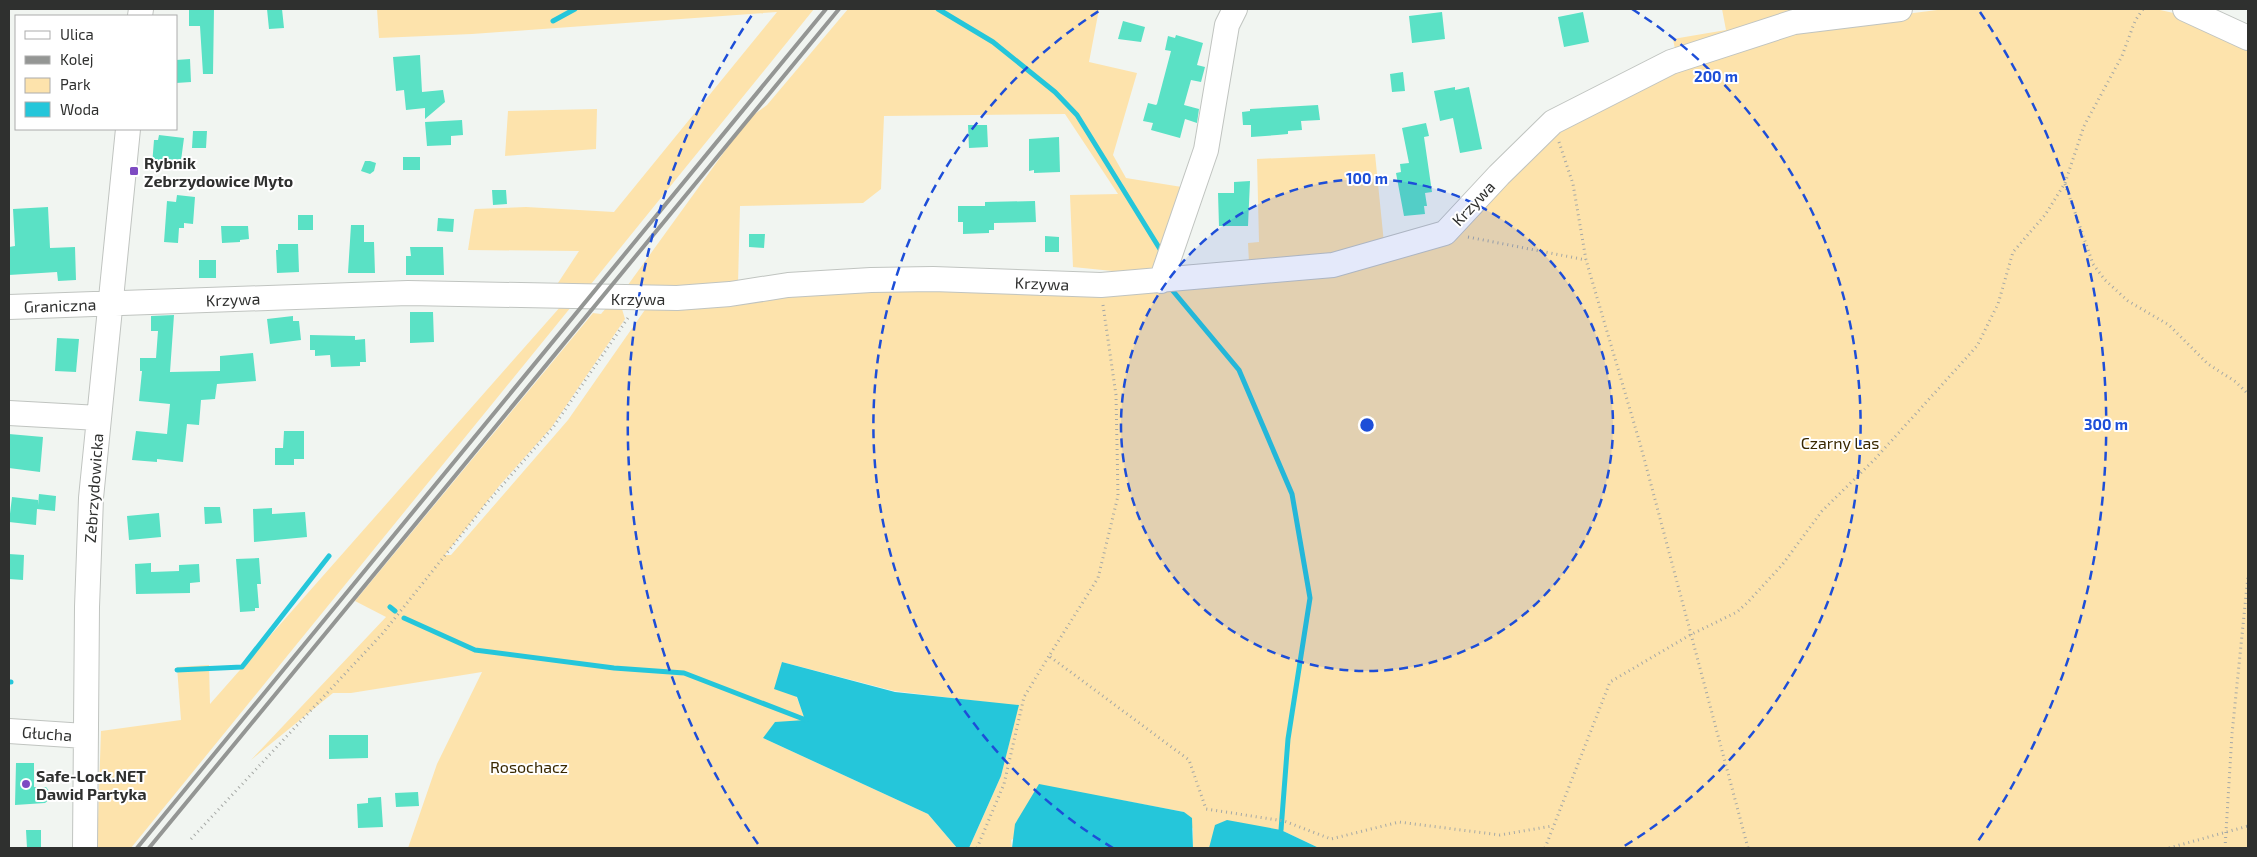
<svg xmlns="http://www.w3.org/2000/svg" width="2257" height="857" font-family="'Exo 2',sans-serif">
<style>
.green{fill:#fde3ac}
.water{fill:#25c6da}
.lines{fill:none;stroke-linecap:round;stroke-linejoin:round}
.stream{stroke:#25c6da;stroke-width:5}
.building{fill:#5ae1c5}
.minor-casing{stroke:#c0c4c0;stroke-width:26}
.path{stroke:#a5a8a5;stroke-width:3;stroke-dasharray:1 4;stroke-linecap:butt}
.minor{stroke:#fff;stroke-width:24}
.rail{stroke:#949694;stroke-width:4}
.ring{fill:none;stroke:#1d4ed8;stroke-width:2.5;stroke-dasharray:9 6}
.poi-dot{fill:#7e4bc2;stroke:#fff;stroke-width:2}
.labels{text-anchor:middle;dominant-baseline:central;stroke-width:4;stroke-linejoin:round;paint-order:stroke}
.poi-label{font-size:16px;font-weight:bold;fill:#2f302f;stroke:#fff;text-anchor:start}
.street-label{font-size:16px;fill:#2f302f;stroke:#fff}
.park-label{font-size:16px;fill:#392800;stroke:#fff}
.centre{fill:#1d4ed8;stroke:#fff;stroke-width:2.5}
.ring-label{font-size:15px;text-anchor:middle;font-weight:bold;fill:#1d4ed8;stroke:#fff;stroke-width:4;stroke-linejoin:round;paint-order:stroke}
</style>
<rect width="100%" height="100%" fill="#f1f5f1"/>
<path class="green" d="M377 9H814L587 289 556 286 579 251 468 250 474 211 475 209 526 207 614 212 777 12 472 34 379 38Z
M848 9H1099L1089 62 1137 73 1113 155 1126 178 1188 188 1156 268 1142 274 1073 267 1070 195 1118 194 1065 114 884 116 881 189 863 203 740 206 738 284 625 289 748 119 767 105Z
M1722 9H1815L1677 59 1673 39 1726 30Z
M1945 9H2156L2204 20 2248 46V848H1319L1281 830 1209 848H1193V829L1184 812 1115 799 1011 840 1012 848H969L1001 776 1018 706 894 691 782 662 806 720 763 738 928 814 957 848H408L437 764 482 672 351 693H333L251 760 386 617 355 601 593 313 601 314 607 307H619L622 309 625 319 551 428 500 485 445 555H451L568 420 649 304 853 289 1126 291 1447 235 1561 122 1664 72 1796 28Z
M597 109 596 149 505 156 508 111Z
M1375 154 1384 243 1348 253 1249 263 1248 243 1259 242 1257 159Z
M561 306 571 307 131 848H97L101 731 181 720 177 667 209 665 210 704Z"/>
<path class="water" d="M782 662 895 692 1019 705 1001 776 969 848H957L928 814 763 738 775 722 805 720 797 697 774 689Z
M1039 784 1184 812 1192 818 1193 848H1012L1015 824Z
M1227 820 1281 830 1319 848H1209L1215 825Z"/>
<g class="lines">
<path class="stream" d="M938 9 993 42 1055 92 1077 115 1163 254
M553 21 575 9
M1173 291 1239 370 1292 494 1310 598 1288 739 1281 830
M390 607 395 611
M404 618 475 650 614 668 684 673 806 720
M177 670 242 667 329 556
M9 682H11"/>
</g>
<path class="building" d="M189 9H214L213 74H203L200 26H189Z
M267 9H282L284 28 269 29Z
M1442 12 1445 39 1412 43 1409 16Z
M1583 12 1589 42 1564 47 1558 17Z
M1123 21 1145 27 1141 42 1118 39Z
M1176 35 1203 43 1197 65 1205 67 1201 82 1191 80 1184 105 1199 109 1197 123 1185 119 1180 138 1151 130 1153 123 1143 121 1148 103 1156 105 1157 104 1171 51 1165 50 1168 36 1175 38Z
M420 55 422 92 443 90 445 102 425 119V108L406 110 404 90 396 91 393 57Z
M190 59 191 82 176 83V60Z
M1403 72 1405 91 1392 92 1390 74Z
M1455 87V90L1469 87 1482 149 1460 153 1453 118 1440 121 1434 91Z
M1318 105 1320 120 1301 121 1302 130 1288 131V134L1277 135 1251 137V125H1243L1242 112 1250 111V109Z
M462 120 463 135 451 136V145L427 146 425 122Z
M1426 123 1429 136 1424 137 1432 192 1425 193 1427 206H1424L1425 214 1404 216 1396 173 1401 172 1400 164 1409 163 1402 128Z
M968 125H987L988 147 969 148Z
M193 131H207L206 148H192Z
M159 135 184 138 180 168 152 165 154 140H158Z
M1059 137 1060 172 1034 173V170L1029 171V139Z
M403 157H420V170H403Z
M365 161H370L376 163 374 171 370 174 361 171Z
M1250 181 1248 226H1219L1218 193H1234V182Z
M492 190H506L507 204 493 205Z
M177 195 195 197 193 224 184 223V228H179L178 243 164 242 167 201 176 202Z
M1035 201 1036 222 994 223V230H989V233L963 234V222H958V206H985V202Z
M48 207 50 248 75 247 76 280 58 281 57 272 9 275V247L15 246 13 209Z
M298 215H313V230H298Z
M438 218 454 219 453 232 437 231Z
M351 225H364V242H374L375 273H348Z
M221 226H248L249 239 240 240V242L222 243Z
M749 234H765L764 248 749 247Z
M1045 236 1059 237V252H1045Z
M278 244H298L299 272 277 273 276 250H278Z
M410 247H443L444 275H406V256H411Z
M199 260H216V278H199Z
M410 312H433L434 342 410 343Z
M174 315 170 372 220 371V356L253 353 256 381 217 384 215 399 201 400 199 425 187 424 183 462 157 459V462L132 460 136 431 167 434 170 404 139 401 142 371H140V358H156L158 331H151V316Z
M293 316V321H299L301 340 270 344 267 319Z
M310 335 355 336V340L365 339 366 362H360V366L331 367 330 355 315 356V350H310Z
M57 338 79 339 76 372 55 371Z
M284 431H304V459H294V465H275V448H283Z
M9 434 43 437 40 472 9 468Z
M39 494 56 496 55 511 37 509 36 525 9 522 12 497 38 500V505Z
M204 507H220L222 523 205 524Z
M272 508V514L305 512 307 537 254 542 253 509Z
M159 513 161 537 129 540 127 516Z
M9 554 24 555 23 580 9 579Z
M259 558 261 584H257L259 608H255V611L240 612 236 559Z
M151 563V572L179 571V565L199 564 200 582 190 583V593L136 594 135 564Z
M329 735H368V758L329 759Z
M16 763H34V787H46L50 792V799L45 803 15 805Z
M418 792 419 806 396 807 395 793Z
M381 797 383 827 358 828 357 804 368 803V798Z
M26 830H41V848H27Z"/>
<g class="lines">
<g class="minor-casing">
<path id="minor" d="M2185 9 2248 38
M140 16 141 9
M1161 281 1206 150 1227 25 1235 9
M9 307 408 293 677 298 730 294 788 285 871 280 933 279 1101 285 1333 265 1445 233 1499 175 1553 122 1671 62 1794 22 1900 9
M9 413 99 418
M9 731 85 736
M85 848 87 607 91 498 128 129"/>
</g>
<path class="path" d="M1559 142 1573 184 1586 260 1641 447 1748 848
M2065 184 2093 264 2105 280 2128 301 2169 325 2208 364 2236 382 2248 394
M1468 237 1586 260
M1103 305 1116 395 1118 496 1098 578 1049 656 1189 760 1206 809 1284 821 1331 839 1399 822 1500 835 1552 826
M191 839 383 633 486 504 554 426 630 315
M977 848 1004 784 1024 697 1049 656
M1545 848 1610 682 1690 635 1737 612 1747 603 1782 565 1822 511 1875 459 1977 346 1998 304 2013 252 2045 215 2065 183 2084 126 2122 56 2135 21 2143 9
M2169 848 2248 826
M2225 848 2232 734 2248 576"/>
<use href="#minor" class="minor"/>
<path class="rail" d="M137 848 826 9
M149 848 839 9"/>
</g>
<circle cx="1367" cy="425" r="246" fill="#1d4ed8" fill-opacity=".12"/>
<g class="ring">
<circle cx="1367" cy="425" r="246"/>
<path d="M1113 848A493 493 0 0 1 1102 9M1632 9A493 493 0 0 1 1621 848"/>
<path d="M758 844A739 739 0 0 1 754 12M1980 12A739 739 0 0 1 1976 844"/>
</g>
<g class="poi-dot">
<rect x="129" y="166" width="10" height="10" rx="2.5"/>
<circle cx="26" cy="784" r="5"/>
</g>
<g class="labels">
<g class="poi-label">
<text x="144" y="162">Rybnik<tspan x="144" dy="18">Zebrzydowice Myto</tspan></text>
<text x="36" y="775">Safe-Lock.NET<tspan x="36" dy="18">Dawid Partyka</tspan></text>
</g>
<g class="street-label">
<text transform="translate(1473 203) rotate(-47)">Krzywa</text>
<text transform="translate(1042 283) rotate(2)">Krzywa</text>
<text x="638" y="298">Krzywa</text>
<text transform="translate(233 299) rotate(-2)">Krzywa</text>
<text transform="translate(60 305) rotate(-2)">Graniczna</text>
<text transform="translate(93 488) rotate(-86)">Zebrzydowicka</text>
<text transform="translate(47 733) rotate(4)">Głucha</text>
</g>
<g class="park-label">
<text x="1840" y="442">Czarny Las</text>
<text x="529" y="766">Rosochacz</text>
</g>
</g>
<circle cx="1367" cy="425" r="8" class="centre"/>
<g class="ring-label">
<text x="1716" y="82">200 m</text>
<text x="1367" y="184">100 m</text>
<text x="2106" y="430">300 m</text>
</g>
<rect width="2257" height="857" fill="none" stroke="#2f302f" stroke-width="20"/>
<rect x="15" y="15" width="162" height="115" fill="#ffffff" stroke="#acacac"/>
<rect x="25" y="31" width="25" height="8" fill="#ffffff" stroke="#acacac"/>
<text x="60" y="40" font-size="15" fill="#2f302f">Ulica</text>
<rect x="25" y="56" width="25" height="8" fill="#949694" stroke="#acacac"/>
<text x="60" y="65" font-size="15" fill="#2f302f">Kolej</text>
<rect x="25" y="78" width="25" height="15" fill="#fde3ac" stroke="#acacac"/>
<text x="60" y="90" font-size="15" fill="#2f302f">Park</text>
<rect x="25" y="102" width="25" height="15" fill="#25c6da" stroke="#acacac"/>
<text x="60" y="115" font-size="15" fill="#2f302f">Woda</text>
</svg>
